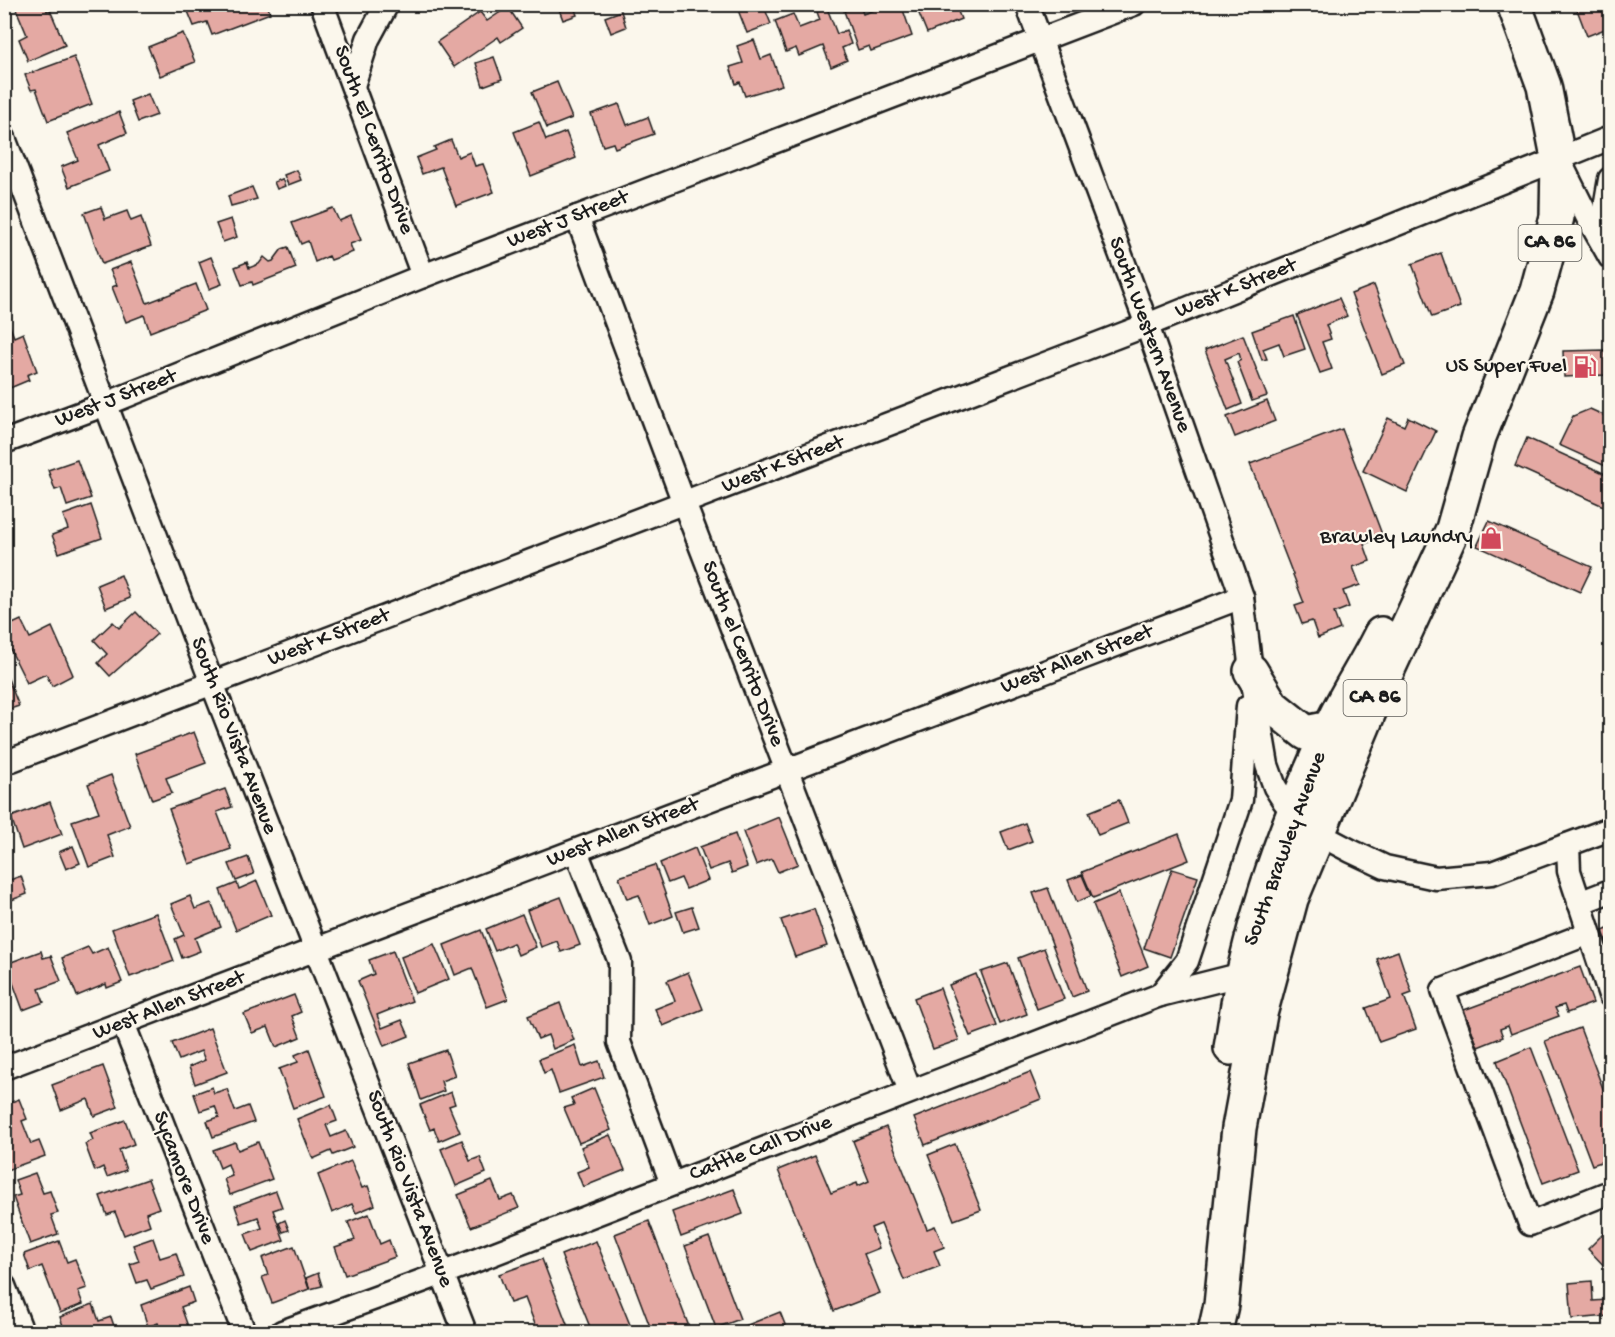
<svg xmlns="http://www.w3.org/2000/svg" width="1615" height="1337" viewBox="0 0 1615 1337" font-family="'Gochi Hand',sans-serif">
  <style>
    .building { fill: #e4a9a3; stroke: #1c1c1c; stroke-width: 1.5 }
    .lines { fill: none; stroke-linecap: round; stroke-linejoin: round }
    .minor-casing { stroke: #1c1c1c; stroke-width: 27 }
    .highway-casing { stroke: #1c1c1c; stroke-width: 38 }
    .minor { stroke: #fbf7ec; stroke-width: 22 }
    .highway { stroke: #fbf7ec; stroke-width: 33 }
    .labels { text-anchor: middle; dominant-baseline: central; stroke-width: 4.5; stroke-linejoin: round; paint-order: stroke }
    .shield { fill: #fbf7ec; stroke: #5f5e5a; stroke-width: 1.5 }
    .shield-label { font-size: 21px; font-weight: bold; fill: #1c1c1c }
    .street-label { font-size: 22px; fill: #1c1c1c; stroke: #fbf7ec }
    .poi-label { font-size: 22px; fill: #1c1c1c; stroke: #fbf7ec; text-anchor: end }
  </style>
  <rect width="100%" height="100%" fill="#fbf7ec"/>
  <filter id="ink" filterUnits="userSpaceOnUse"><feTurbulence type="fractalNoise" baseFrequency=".0167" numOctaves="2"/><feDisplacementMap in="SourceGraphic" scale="12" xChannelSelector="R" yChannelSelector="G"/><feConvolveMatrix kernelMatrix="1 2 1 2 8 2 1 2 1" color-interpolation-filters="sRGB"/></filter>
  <g filter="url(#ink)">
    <g class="building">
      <path d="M14,4H45L47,11L50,10L65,45L28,61L19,39L27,35Z"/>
      <path d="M185,4H260L261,6L267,4L270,13L212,35L207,22L194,26Z"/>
      <path d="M557,4H573L577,15L563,20Z"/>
      <path d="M752,4H763L771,24L747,33L738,10Z"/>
      <path d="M889,4H901L912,36L871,51L869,46L858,50L844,11L860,5L863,14Z"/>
      <path d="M915,4H955L961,19L927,33Z"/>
      <path d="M1583,4H1610V27L1587,36L1576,7Z"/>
      <path d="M508,7L522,28L501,42L498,37L454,67L437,42L480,12L487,21Z"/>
      <path d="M827,8L837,34L846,30L851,44L842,48L847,60L831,67L823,46L799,56L796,48L786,52L775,21L793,14L799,28L820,20L817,12Z"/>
      <path d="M621,11L626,27L611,33L605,17Z"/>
      <path d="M183,33L195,62L160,76L148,47Z"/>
      <path d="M754,40L761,59L771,55L782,85L745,96L740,82L736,84L730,67L743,63L737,46Z"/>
      <path d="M74,57L92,104L48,121L36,89L31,90L25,75Z"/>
      <path d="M494,57L502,79L483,86L476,63Z"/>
      <path d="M557,82L572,118L547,128L532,92Z"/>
      <path d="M148,94L157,115L138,122L130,101Z"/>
      <path d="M619,104L627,125L648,117L654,134L615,148L613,143L603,146L591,114Z"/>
      <path d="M119,112L127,133L99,145L109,171L69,187L61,167L78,160L67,133Z"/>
      <path d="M539,122L546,140L566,132L576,158L531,176L514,132Z"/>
      <path d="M451,140L458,157L470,152L475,166L483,164L494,192L456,206L441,167L422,174L416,158L436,150L434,147Z"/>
      <path d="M297,170L301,180L288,185L284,175Z"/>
      <path d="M282,179L285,186L277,189L274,182Z"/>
      <path d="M252,187L257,199L231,206L228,196Z"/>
      <path d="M101,207L105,219L127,211L131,221L141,217L151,246L102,264L84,213Z"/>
      <path d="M333,208L339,221L351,216L361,240L350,244L353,252L331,260L329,256L315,262L308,241L301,244L292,223Z"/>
      <path d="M231,219L237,237L223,242L216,224Z"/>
      <path d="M288,247L296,268L253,285L252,282L242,285L235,267L247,262L249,268L259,264L264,257L270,262L273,261L282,249Z"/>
      <path d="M1441,253L1460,307L1432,317L1412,264Z"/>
      <path d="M211,257L222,284L209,289L199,262Z"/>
      <path d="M131,262L147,303L196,284L206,310L150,332L144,315L126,322L112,287L117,285L110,270Z"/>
      <path d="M1374,285L1405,365L1382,374L1351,294Z"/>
      <path d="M1339,298L1347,316L1326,325L1331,339L1322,342L1332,369L1320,373L1297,315Z"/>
      <path d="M4,311L14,337L23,333L37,371L27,375L29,380L10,388L7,379L4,380Z"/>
      <path d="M1294,316L1305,349L1284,356L1279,343L1263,349L1267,359L1262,360L1252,331Z"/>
      <path d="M1243,335L1267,396L1252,401L1237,362L1241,360L1239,353L1225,359L1242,404L1228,410L1205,350Z"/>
      <path d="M1605,350L1606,375L1564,377L1563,351Z"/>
      <path d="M1267,401L1275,421L1235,437L1227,417Z"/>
      <path d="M1590,409L1610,418V468L1559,445L1573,416Z"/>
      <path d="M1408,417L1436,431L1407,492L1363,471L1388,418L1404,426Z"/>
      <path d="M1342,429L1383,537L1364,544L1370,561L1353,567L1360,585L1343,591L1349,607L1334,613L1340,629L1318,638L1312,621L1302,624L1295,606L1304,603L1250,464Z"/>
      <path d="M1527,438L1610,476V509L1515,466Z"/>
      <path d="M77,460L91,498L67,506L61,488L55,490L48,470Z"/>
      <path d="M91,505L102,538L59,553L52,535L68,529L63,515Z"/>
      <path d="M1489,521L1592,567L1580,592L1477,546Z"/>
      <path d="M121,575L130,598L106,608L97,585Z"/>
      <path d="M136,612L157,634L110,676L98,663L107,654L94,640L113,622L119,628Z"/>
      <path d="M21,620L30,638L52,627L73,675L52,686L46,674L27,683L4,637V628Z"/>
      <path d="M4,669L19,706L4,711Z"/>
      <path d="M194,732L206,763L166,778L172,793L152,800L135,754Z"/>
      <path d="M111,775L130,826L107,835L115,857L89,867L72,821L99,812L88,784Z"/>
      <path d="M225,789L232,807L217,812L231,849L189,864L169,809Z"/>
      <path d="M1119,800L1128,823L1098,835L1089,812Z"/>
      <path d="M50,802L62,834L22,849L11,817Z"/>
      <path d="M779,817L798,864L778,872L772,859L756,865L743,832Z"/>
      <path d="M1025,823L1032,841L1008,850L1001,832Z"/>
      <path d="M735,834L747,867L732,873L728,863L709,870L700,847Z"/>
      <path d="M1179,834L1189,860L1093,898L1082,872Z"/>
      <path d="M73,846L80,863L66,869L59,852Z"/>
      <path d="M695,848L708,880L686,889L681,878L668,883L660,863Z"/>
      <path d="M248,857L254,874L236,881L229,864Z"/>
      <path d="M655,865L673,916L650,925L639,895L627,899L619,877Z"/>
      <path d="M1172,869L1198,877L1170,957L1144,948Z"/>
      <path d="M1082,875L1091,896L1077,902L1068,880Z"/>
      <path d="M21,876L27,894L9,901L4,882Z"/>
      <path d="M257,881L271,915L236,930L220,890L237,883L239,889Z"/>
      <path d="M1048,888L1087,991L1072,997L1033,893Z"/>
      <path d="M1119,893L1148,966L1122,977L1093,904Z"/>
      <path d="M190,896L195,909L211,903L221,927L195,938L200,951L182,958L175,939L184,935L171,904Z"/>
      <path d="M561,897L580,945L561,952L557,941L541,947L527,910Z"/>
      <path d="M692,907L699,927L683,932L676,912Z"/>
      <path d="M814,909L827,946L795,957L781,920Z"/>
      <path d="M156,913L174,961L130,977L112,929Z"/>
      <path d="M522,914L536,947L518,955L513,943L495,951L486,929Z"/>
      <path d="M1610,928V949L1603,931Z"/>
      <path d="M481,930L508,999L487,1007L472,968L455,975L444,945Z"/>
      <path d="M434,944L449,979L415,993L401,957Z"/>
      <path d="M88,947L92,954L108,947L122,982L107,988L106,984L77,996L62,958Z"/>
      <path d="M1044,948L1064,999L1037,1009L1018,958Z"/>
      <path d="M41,951L43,958L51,956L61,981L39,989L44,1002L23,1010L6,964Z"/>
      <path d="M393,951L412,1001L377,1015L382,1028L402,1020L409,1036L384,1046L358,981L374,974L369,960Z"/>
      <path d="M1398,951L1412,993L1404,996L1416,1029L1379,1042L1366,1008L1391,999L1377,959Z"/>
      <path d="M1008,963L1027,1014L1000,1024L981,972Z"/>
      <path d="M1580,967L1593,1003L1567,1013L1564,1005L1555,1008L1559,1016L1511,1034L1508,1026L1500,1029L1503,1037L1478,1047L1464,1010Z"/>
      <path d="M688,972L703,1009L663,1026L655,1009L675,1001L667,981Z"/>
      <path d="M976,974L997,1026L970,1036L949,985Z"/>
      <path d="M940,988L959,1040L933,1049L914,998Z"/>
      <path d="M294,995L301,1012L292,1016L300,1037L276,1047L268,1027L252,1033L244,1014Z"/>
      <path d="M560,1003L574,1040L553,1049L548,1035L538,1039L528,1016Z"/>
      <path d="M210,1028L227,1072L195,1084L189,1067L205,1060L201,1051L179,1060L172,1043Z"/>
      <path d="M1580,1028L1610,1107V1159L1592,1165L1545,1041Z"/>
      <path d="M575,1045L582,1067L599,1061L604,1077L559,1093L551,1070L544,1073L539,1059Z"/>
      <path d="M1531,1047L1578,1170L1543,1183L1497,1061Z"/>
      <path d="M309,1049L326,1096L293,1108L279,1069L298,1062L295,1055Z"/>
      <path d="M446,1050L455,1076L441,1081L444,1091L421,1100L409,1063Z"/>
      <path d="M103,1066L118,1107L94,1116L88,1099L61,1110L52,1085Z"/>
      <path d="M1030,1072L1041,1099L925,1145L914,1118Z"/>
      <path d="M212,1087L214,1093L227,1089L235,1111L248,1106L254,1122L213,1137L207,1121L219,1117L215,1106L200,1111L194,1094Z"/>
      <path d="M594,1088L611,1130L579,1143L564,1108L574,1105L571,1098Z"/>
      <path d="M451,1092L455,1104L449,1106L460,1132L439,1141L434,1128L430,1130L420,1105Z"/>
      <path d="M19,1099L27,1119L22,1121L31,1144L39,1141L45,1156L4,1171V1105Z"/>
      <path d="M331,1105L337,1121L326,1125L331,1137L346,1131L353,1147L333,1155L331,1151L313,1159L297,1119Z"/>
      <path d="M125,1120L134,1144L119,1150L126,1170L107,1177L103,1167L95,1171L85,1144L93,1140L90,1133Z"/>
      <path d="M886,1127L927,1229L935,1226L944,1247L934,1251L940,1266L904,1280L881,1224L871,1228L879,1248L864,1254L880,1293L834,1311L778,1170L815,1155L831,1193L857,1183L858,1186L869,1181L853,1141Z"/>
      <path d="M610,1135L625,1170L583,1187L577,1172L589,1167L581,1147Z"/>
      <path d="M462,1140L470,1161L480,1157L486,1173L456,1186L441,1149Z"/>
      <path d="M235,1142L238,1150L258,1142L272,1179L230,1195L224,1179L232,1176L228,1164L220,1168L213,1150Z"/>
      <path d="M955,1144L981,1210L954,1220L928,1155Z"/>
      <path d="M351,1161L362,1188L368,1186L375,1205L356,1213L352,1204L332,1213L318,1175Z"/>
      <path d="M35,1173L43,1193L50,1191L58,1213L51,1215L58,1234L30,1244L13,1197L20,1195L15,1180Z"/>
      <path d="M148,1179L159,1208L146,1213L150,1225L124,1235L115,1212L107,1215L100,1196Z"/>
      <path d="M492,1181L500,1200L513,1195L519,1208L471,1227L458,1195Z"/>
      <path d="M734,1189L743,1214L681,1237L672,1212Z"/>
      <path d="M276,1191L282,1207L273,1210L284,1240L252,1252L245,1234L262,1228L258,1217L241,1223L235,1206Z"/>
      <path d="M369,1214L380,1244L389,1240L395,1257L345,1275L335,1247L355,1240L348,1222Z"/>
      <path d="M285,1220L289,1230L283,1232L279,1223Z"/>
      <path d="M649,1221L691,1332H652L615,1234Z"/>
      <path d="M1610,1227V1272L1588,1249Z"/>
      <path d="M709,1237L740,1319L716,1328L685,1246Z"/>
      <path d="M153,1238L160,1258L176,1253L184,1277L151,1289L147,1280L137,1283L130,1264L139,1261L133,1245Z"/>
      <path d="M59,1241L67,1262L75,1259L87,1288L78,1291L83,1304L60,1313L42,1266L30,1271L24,1254Z"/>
      <path d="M596,1241L633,1332H592L561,1255Z"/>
      <path d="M294,1246L309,1289L272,1303L262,1277L268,1275L262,1258Z"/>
      <path d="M542,1259L570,1332H538L525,1298L510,1303L499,1274Z"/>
      <path d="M318,1273L322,1286L310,1289L306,1278Z"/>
      <path d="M1592,1281L1593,1301L1607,1300L1609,1316L1572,1319L1569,1283Z"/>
      <path d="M189,1287L194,1302L181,1307L190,1332H161L158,1323L148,1327L141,1305Z"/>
      <path d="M93,1304L99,1321L111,1317L116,1332H65L60,1317Z"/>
      <path d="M780,1312L788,1332H730Z"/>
    </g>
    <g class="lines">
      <g class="minor-casing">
        <g id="minor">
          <path d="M322,4L423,276"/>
          <path d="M1027,4L1147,325L1242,597L1251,671L1267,765L1275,787L1284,801L1295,815L1317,833L1351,851L1385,867L1436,878L1492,873L1610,829"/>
          <path d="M353,86L368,39L387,4"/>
          <path d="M4,138L212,683L465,1332"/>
          <path d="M1561,164L1588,218L1610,257"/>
          <path d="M577,217L684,503L910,1091"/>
          <path d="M1608,245L1604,214L1610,179"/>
          <path d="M4,442L106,404L423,276L1134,4"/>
          <path d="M4,763L1147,325L1610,138"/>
          <path d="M1568,845L1569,871L1610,995"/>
          <path d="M576,851L620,962L619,1042L672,1184"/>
          <path d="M1579,903L1610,891"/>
          <path d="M1589,933L1443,990L1530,1224L1610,1192"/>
          <path d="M1160,995L1187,961L1241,800L1248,706"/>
          <path d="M123,1023L244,1332"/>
          <path d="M4,1068L1242,597"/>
          <path d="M4,1286L22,1332"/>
          <path d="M282,1332L441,1274L1160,995L1243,974"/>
        </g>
      </g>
      <g class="highway-casing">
        <g id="highway">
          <path d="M1251,671L1272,706L1306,733L1331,728"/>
          <path d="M1231,1048C1236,1020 1239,991 1246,963C1265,882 1299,794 1335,718C1349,689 1367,663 1381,634"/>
          <path d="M1215,1332L1221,1305L1239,1128L1260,1014L1291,899L1376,695L1453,529L1479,437L1537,291L1557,217L1558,157L1544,86L1514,4"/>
        </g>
      </g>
      <use href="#minor" class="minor"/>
      <use href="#highway" class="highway"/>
    </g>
  </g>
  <defs>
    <g id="fuel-bare" transform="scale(1.8)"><path d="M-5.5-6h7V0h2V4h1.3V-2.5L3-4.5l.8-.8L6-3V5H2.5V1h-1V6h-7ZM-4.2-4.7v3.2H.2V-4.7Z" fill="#d1495b" stroke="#fbf7ec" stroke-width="2.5" paint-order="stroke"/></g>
    <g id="shop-bare" transform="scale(1.8)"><path d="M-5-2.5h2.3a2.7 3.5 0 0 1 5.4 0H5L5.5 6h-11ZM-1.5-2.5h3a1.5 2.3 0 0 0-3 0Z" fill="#d1495b" stroke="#fbf7ec" stroke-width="2.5" paint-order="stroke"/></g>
  </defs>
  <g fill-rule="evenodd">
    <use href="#fuel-bare" x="1585" y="367"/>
    <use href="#shop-bare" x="1491" y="538"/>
  </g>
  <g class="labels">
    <g class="shield">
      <rect x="1518.5" y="225" width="63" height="36" rx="4.5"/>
      <rect x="1343.5" y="680" width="63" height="36" rx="4.5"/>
    </g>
    <g class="shield-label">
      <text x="1550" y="243">CA 86</text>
      <text x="1375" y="698">CA 86</text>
    </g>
    <g class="street-label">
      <text transform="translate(373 140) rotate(70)">South El Cerrito Drive</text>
      <text transform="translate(568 220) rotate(-21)">West J Street</text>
      <text transform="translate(1236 289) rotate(-22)">West K Street</text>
      <text transform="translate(1149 335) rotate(70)">South Western Avenue</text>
      <text transform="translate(116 399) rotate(-21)">West J Street</text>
      <text transform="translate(783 465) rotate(-21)">West K Street</text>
      <text transform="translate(329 638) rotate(-21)">West K Street</text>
      <text transform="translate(742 654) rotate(69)">South el Cerrito Drive</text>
      <text transform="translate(1077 660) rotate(-21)">West Allen Street</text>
      <text transform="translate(233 736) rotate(69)">South Rio Vista Avenue</text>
      <text transform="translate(623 833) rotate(-21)">West Allen Street</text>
      <text transform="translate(1286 849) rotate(-70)">South Brawley Avenue</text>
      <text transform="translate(169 1006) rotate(-21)">West Allen Street</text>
      <text transform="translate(761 1149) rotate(-21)">Cattle Call Drive</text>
      <text transform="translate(183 1178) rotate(69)">Sycamore Drive</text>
      <text transform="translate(409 1189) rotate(69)">South Rio Vista Avenue</text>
    </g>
    <g class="poi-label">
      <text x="1567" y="367">US Super Fuel</text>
      <text x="1473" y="538">Brawley Laundry</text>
    </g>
  </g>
  <rect width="1615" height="1337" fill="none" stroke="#fbf7ec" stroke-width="24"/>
  <rect x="12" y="12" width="1591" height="1313" fill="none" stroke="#1c1c1c" stroke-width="2" filter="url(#ink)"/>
</svg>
